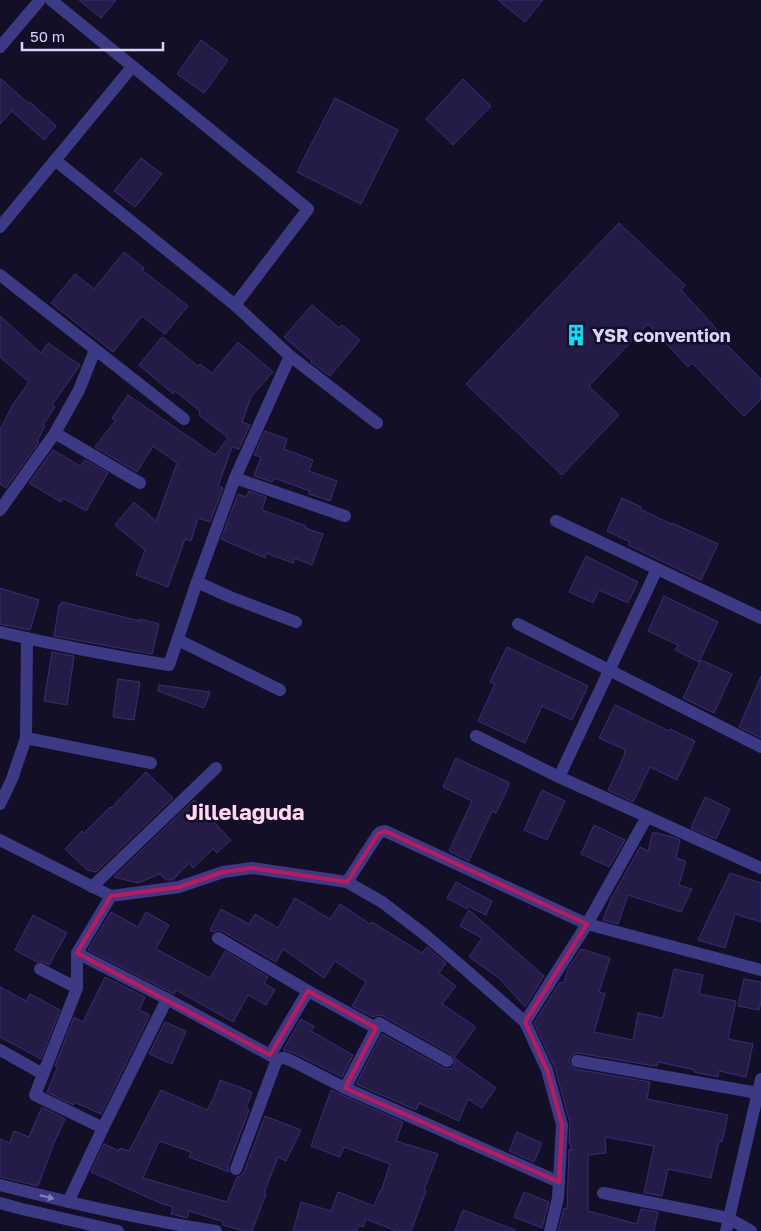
<svg xmlns="http://www.w3.org/2000/svg" width="761" height="1231" viewBox="0 0 761 1231" font-family="'Golos Text',sans-serif">
  <style>
    .building { fill: #241b47; stroke: #3b2d73 }
    .lines { fill: none; stroke-linecap: round; stroke-linejoin: round }
    .minor { stroke: #3d3a85; stroke-width: 12 }
    .tertiary { stroke: #3d3a85; stroke-width: 12 }
    .oneway { fill: #837fbc }
    .marked { fill: none; stroke: #c2185b; stroke-width: 4; stroke-linejoin: round }
    .labels { text-anchor: middle; dominant-baseline: central; stroke-width: 5; stroke-linejoin: round; paint-order: stroke }
    .poi-label { font-size: 18px; font-weight: bold; fill: #d9d4ff; stroke: #130f26; text-anchor: start }
    .district-label { font-size: 22px; font-weight: bold; fill: #ffd6f0; stroke: #130f26 }
  </style>
  <rect width="100%" height="100%" fill="#130f26"/>
  <g class="building">
    <path d="M79,0H116L101,18Z"/>
    <path d="M498,0H543L525,22Z"/>
    <path d="M201,40L228,60L204,93L177,74Z"/>
    <path d="M0,78L28,103L30,102L56,126L44,140L12,111L0,124Z"/>
    <path d="M463,79L491,106L453,145L426,119Z"/>
    <path d="M335,98L398,130L361,204L297,172Z"/>
    <path d="M141,158L162,174L135,207L114,191Z"/>
    <path d="M619,223L685,285L681,290L712,324L722,336L720,338L761,379V399L744,416L692,363L688,367L648,324L589,386L619,415L562,475L466,384Z"/>
    <path d="M124,252L144,268L142,270L188,306L165,334L142,316L113,352L51,303L75,274L94,289Z"/>
    <path d="M312,305L339,328L342,325L360,340L330,376L311,362L312,361L284,337Z"/>
    <path d="M0,316L41,353L48,343L80,365L52,405L55,407L43,425L45,426L37,441L39,442L6,488L0,484V430L12,406L29,382L0,357Z"/>
    <path d="M162,337L198,366L200,364L212,373L238,342L273,372L251,397L242,422L250,425L239,449L232,447L218,486L223,488L210,522L198,518L191,541L185,539L168,587L136,575L145,550L115,525L134,502L156,521L177,463L153,446L137,472L95,447L115,421L112,418L128,395L215,455L228,438L199,415L200,411L175,391L173,394L139,365Z"/>
    <path d="M265,431L287,439L284,449L313,460L309,471L337,481L330,501L309,494L310,491L274,478L272,482L254,476L261,457L254,455Z"/>
    <path d="M53,450L80,466L85,460L108,473L86,511L63,498L61,502L29,483Z"/>
    <path d="M249,491L266,497L262,510L306,526L305,528L323,534L312,565L294,558L293,563L266,553L265,558L221,539L238,494L246,497Z"/>
    <path d="M622,498L641,507L640,509L671,524L672,523L718,544L701,580L628,545L630,542L607,531Z"/>
    <path d="M586,556L638,582L628,603L599,590L593,603L569,592Z"/>
    <path d="M0,588L39,600L30,630L0,624Z"/>
    <path d="M664,596L718,622L699,662L675,650L678,645L648,631Z"/>
    <path d="M62,602L140,621V619L159,624L152,654L54,636L59,605H61Z"/>
    <path d="M507,647L588,686L572,720L542,706L525,743L478,721L495,684L490,682Z"/>
    <path d="M52,652L74,656L67,705L44,701Z"/>
    <path d="M701,660L732,674L714,713L683,698Z"/>
    <path d="M761,676V738L739,727Z"/>
    <path d="M118,679L140,682L134,720L113,717Z"/>
    <path d="M159,685L210,692L204,708L158,691Z"/>
    <path d="M615,705L669,731L670,729L695,741L677,780L650,767L633,802L608,790L625,754L624,753L625,750L599,738Z"/>
    <path d="M456,758L510,783L496,813L492,811L469,861L449,851L472,801L443,787Z"/>
    <path d="M146,772L173,798L96,872L87,870L65,849L82,831L84,833L110,807L111,808Z"/>
    <path d="M542,790L565,801L547,840L524,830Z"/>
    <path d="M705,797L730,809L716,839L691,828Z"/>
    <path d="M194,800L211,817L210,818L231,840L217,853L213,849L193,868L189,863L173,880H166L160,874L138,883L114,877Z"/>
    <path d="M594,825L625,840L609,867L581,854Z"/>
    <path d="M653,832L673,837L680,840L676,858L686,861L679,885L692,889L681,912L628,895L618,924L603,920L611,899L640,847L648,851Z"/>
    <path d="M730,873L761,883V922L735,914L725,948L698,940Z"/>
    <path d="M456,882L492,901L486,915L468,906L467,909L447,898Z"/>
    <path d="M295,898L330,919L340,904L370,924L372,922L422,953L427,947L446,963L439,973L456,986L442,1004L476,1027L454,1058L451,1054L383,1016L378,1015L373,1017L352,1006L366,982L335,961L324,978L283,949L276,962L222,931L218,930L213,932L210,930L221,909L249,924L255,914L278,928Z"/>
    <path d="M469,910L544,976L525,1007L499,978L469,957L482,938L460,926Z"/>
    <path d="M111,912L138,927L146,912L169,925L156,949L210,978L225,951L268,977L264,983L275,990L266,1005L248,995L233,1022L176,990L174,994L88,950Z"/>
    <path d="M33,915L67,933L49,965L43,962H37L15,950Z"/>
    <path d="M581,949L610,958L599,992L605,994L594,1032L633,1040L638,1013L663,1018L674,969L703,975L699,994L736,1001L728,1039L753,1044L746,1077L719,1071L718,1077L694,1072L695,1070L658,1062L657,1066L654,1065V1066L578,1053L574,1054L571,1056L569,1060L570,1064L575,1069L650,1082L647,1099L728,1115L722,1142L719,1141L711,1178L668,1169L662,1196L644,1193L654,1146L605,1137L606,1153L588,1155V1211L637,1224L641,1209L658,1212L654,1231H558L564,1208L567,1209L569,1149L572,1151L569,1141L570,1123L555,1068L534,1023L560,982L564,983L568,969Z"/>
    <path d="M105,977L145,997L139,1010L150,1015L101,1114L74,1102L73,1105L47,1092L57,1068L55,1066L74,1017L83,1022Z"/>
    <path d="M744,979L761,982V1002L759,1010L738,1006Z"/>
    <path d="M0,987L26,1001L30,994L60,1010L41,1059L0,1037Z"/>
    <path d="M301,1019L314,1026L311,1031L353,1055L342,1077L294,1053L283,1050Z"/>
    <path d="M165,1022L186,1031L172,1064L149,1054Z"/>
    <path d="M382,1034L443,1068L448,1069L452,1068L454,1065V1058L496,1088L482,1108L468,1099L459,1121L419,1103L416,1110L356,1084Z"/>
    <path d="M220,1080L252,1092L246,1108L249,1110L228,1166L229,1172L189,1157L191,1152L159,1141L143,1178L227,1202L237,1177L241,1176L244,1172L265,1116L301,1130L286,1161L278,1157L264,1193L266,1194L252,1231H244L222,1225L224,1222L189,1211L187,1218L171,1214L173,1207L160,1203L91,1172L104,1144L119,1151L120,1148L129,1151L161,1090L207,1110L214,1097Z"/>
    <path d="M331,1090L403,1122L396,1141L438,1154L424,1190L426,1191L411,1231H396L366,1219L363,1227L359,1225L357,1231H293L301,1202L331,1211L338,1192L374,1206L380,1191H381L390,1164L344,1147L340,1157L311,1146Z"/>
    <path d="M42,1107L65,1119L54,1143L38,1186L0,1177V1139L10,1143L14,1131L29,1137Z"/>
    <path d="M517,1132L542,1143L534,1162L509,1151Z"/>
    <path d="M524,1192L549,1202L542,1228L514,1217Z"/>
    <path d="M463,1210L515,1230V1231H455Z"/>
  </g>
  <g class="lines">
    <g class="minor">
      <path d="M51,0L308,209L235,305"/>
      <path d="M0,47L40,0"/>
      <path d="M55,160L235,305L290,356L377,423"/>
      <path d="M0,227L132,67"/>
      <path d="M0,275L184,419"/>
      <path d="M290,356L235,478L197,582L230,597L296,622"/>
      <path d="M55,433L140,483"/>
      <path d="M235,478L345,516"/>
      <path d="M0,510L55,433L79,390L95,350"/>
      <path d="M556,521L761,618"/>
      <path d="M657,569L559,777L761,868"/>
      <path d="M518,624L761,747"/>
      <path d="M0,632C56,645 113,656 169,665L197,582"/>
      <path d="M178,640L280,690"/>
      <path d="M476,736L559,777"/>
      <path d="M26,738L151,763"/>
      <path d="M0,804L12,779L26,738L27,638"/>
      <path d="M0,840L111,896L179,887L223,872L252,868L347,882L382,902L424,934L466,970L525,1022L547,1070L562,1125L558,1198L550,1231"/>
      <path d="M347,882L378,834L381,832L385,831L587,924L761,970"/>
      <path d="M92,887L216,768"/>
      <path d="M111,896L77,953L167,999L277,1059L284,1058L290,1060L345,1088L559,1182"/>
      <path d="M218,938L308,991L270,1055"/>
      <path d="M40,969L77,988"/>
      <path d="M308,991L376,1028"/>
      <path d="M525,1022L587,924L647,817"/>
      <path d="M0,1050L43,1074"/>
      <path d="M577,1061L758,1093L761,1095"/>
      <path d="M345,1088L379,1023L447,1061"/>
      <path d="M103,1128L167,999"/>
      <path d="M236,1169L277,1059"/>
      <path d="M603,1193L728,1218L751,1231"/>
      <path d="M68,1202L103,1128L35,1095L77,988V953"/>
      <path d="M726,1231L761,1079"/>
    </g>
    <g class="tertiary">
      <path d="M0,1185C72,1203 143,1220 216,1231"/>
      <path d="M0,1203L22,1209L118,1231"/>
    </g>
  </g>
  <defs><path id="oneway-solid" d="M-6-.8H1V-3.2L6.5 0L1 3.2V.8H-6Z" transform="scale(1.25)"/></defs>
  <use class="oneway" href="#oneway-solid" transform="translate(47 1197) rotate(14)"/>
  <path class="marked" d="M385,831L587,924L525,1022L547,1070L562,1125L559,1182L345,1088L376,1028L308,991L270,1055L77,953L111,896L179,887L223,872L252,868L347,882L378,834Z"/>
  <defs>
    <g id="building-bare" transform="scale(1.725)"><path d="M-4-6H4V6H1V3H-1V6H-4ZM-2.5-4.3h1.7v1.8h-1.7ZM.8-4.3h1.7v1.8H.8ZM-2.5-1h1.7V.8h-1.7ZM.8-1h1.7V.8H.8Z" fill="#00e5ff" stroke="#130f26" stroke-width="2.5" paint-order="stroke"/></g>
  </defs>
  <g fill-rule="evenodd">
    <use href="#building-bare" x="576" y="335"/>
  </g>
  <g class="labels">
    <g class="poi-label">
      <text x="592" y="335">YSR convention</text>
    </g>
    <g class="district-label">
      <text x="245" y="811">Jillelaguda</text>
    </g>
  </g>
  <path d="M22 42v8h141v-8" fill="none" stroke="#d9d4ff" stroke-width="2.5"/>
  <text x="30" y="42" font-size="15" fill="#d9d4ff" stroke="#130f26" stroke-width="4" paint-order="stroke">50 m</text>
</svg>
